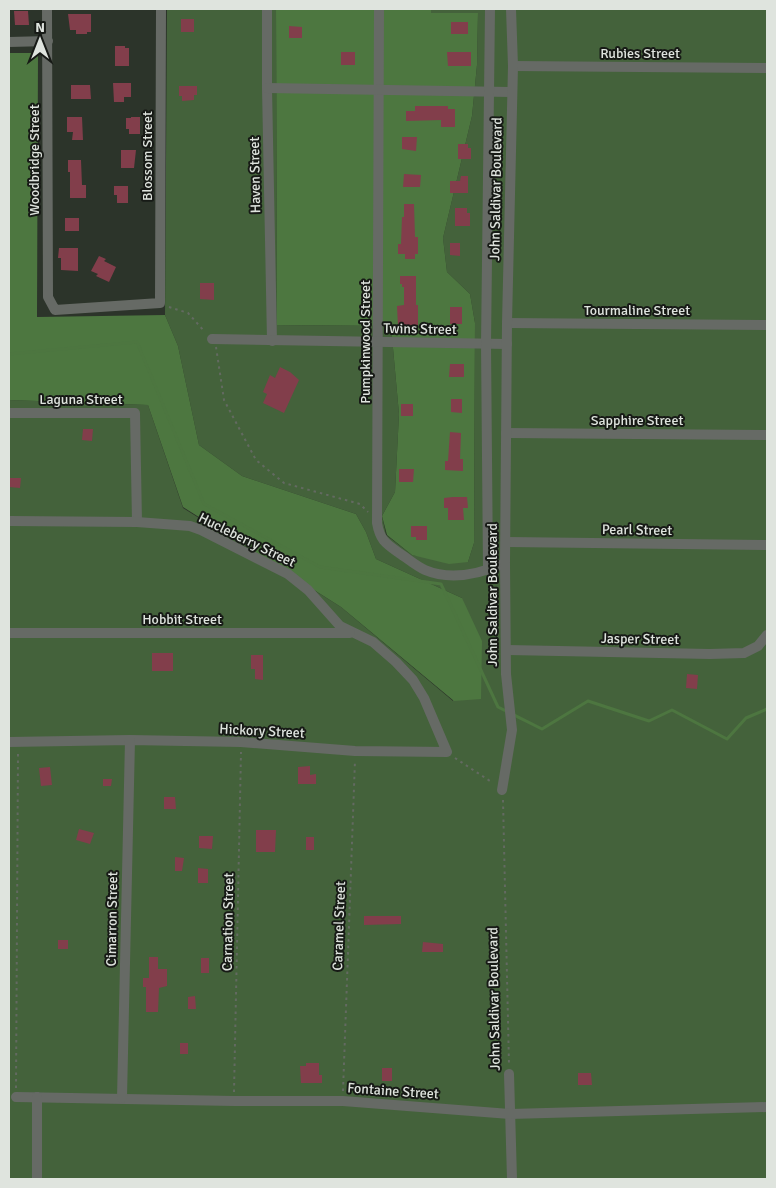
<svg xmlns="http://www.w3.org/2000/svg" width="776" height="1188" viewBox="0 0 776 1188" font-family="Signika,sans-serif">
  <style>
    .green { fill: #44623b }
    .forest { fill: #4d7740 }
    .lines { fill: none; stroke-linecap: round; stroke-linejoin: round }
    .stream { stroke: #4d7640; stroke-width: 3 }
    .building { fill: #823e4b }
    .path { stroke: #636a61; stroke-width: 2; stroke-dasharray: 2.5 4; stroke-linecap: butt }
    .minor { stroke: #666a65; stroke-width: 10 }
    .labels { text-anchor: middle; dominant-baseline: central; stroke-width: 4; stroke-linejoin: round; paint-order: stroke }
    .street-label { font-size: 14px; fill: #dfe4de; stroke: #171a16 }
  </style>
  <rect width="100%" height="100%" fill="#2c342a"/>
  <path class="green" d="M167,9H276L277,325L391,326L399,414L395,492L382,516L386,535L412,555L468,562L474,543L475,323L470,294L447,272L443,238L472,116L477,65L478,13H430L431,9H767V1179H9V400L148,405L183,508L341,607L453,701L462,598L376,559L366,532L356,514L242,476L199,445L178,346L165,315Z"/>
  <g class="forest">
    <path d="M276,9H431V13H478L477,65L472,116L443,238L447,272L470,294L475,323L474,543L468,562L449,564L412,555L387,535L382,516L395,492L399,414L391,326L277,325Z"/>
    <path d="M9,53H38L37,317L165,315L178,346L199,445L242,476L356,514L366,532L376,559L462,598L482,641L481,699L454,701L341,607L183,507L148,405L9,400Z"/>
  </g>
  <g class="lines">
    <path class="stream" d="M9,354L137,342L204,504L320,567L441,584L498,707L542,729L588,701L649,721L672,710L727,739L746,718L767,709"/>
  </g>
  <g class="building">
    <path d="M14,11H28L29,25H15Z"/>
    <path d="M68,14H91V32H87V34H76V30H70Z"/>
    <rect x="181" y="19" width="13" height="13"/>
    <rect x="451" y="22" width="17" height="12"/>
    <path d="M289,26L302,27V38H289Z"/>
    <path d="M115,46H125V48H129V66H115Z"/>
    <rect x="341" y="52" width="14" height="13"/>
    <path d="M447,52H471V66H448Z"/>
    <path d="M113,83H131V97H124V102H114Z"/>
    <path d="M71,85H90L91,99H71Z"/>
    <path d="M179,86H197V95H194V100L182,101V96H179Z"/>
    <path d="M415,106H448V109H455V127H441V120L406,121V111H415Z"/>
    <path d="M67,117H82L83,140H72L73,132H67Z"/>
    <path d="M131,117H140V134H129V129H126V118H131Z"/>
    <path d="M402,137H417L416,151L402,149Z"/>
    <path d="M458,144H468V148H471V159H458Z"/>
    <path d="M121,150H136L134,168H121Z"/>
    <path d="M68,160H81L82,185H86V198H70V172H68Z"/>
    <path d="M404,174L421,175L420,187H403Z"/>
    <path d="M461,176H468V193H450V181H460Z"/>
    <path d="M114,186H128V203H117V195H114Z"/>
    <path d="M404,204H414L415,237H418V254H415V259H405V254H398V244H401L402,217H404Z"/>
    <path d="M455,208H467V213H470V226H455Z"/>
    <rect x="65" y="218" width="14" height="13"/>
    <path d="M450,243H460V256L450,255Z"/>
    <path d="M59,248H78V271L61,270V258H58Z"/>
    <path d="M99,256L106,259L104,261L116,267L109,282L96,276L98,274L91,271Z"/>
    <path d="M400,276H416V305H418V325L398,326L397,306L404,305V287H402V284H400Z"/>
    <path d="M200,283H214V300L200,299Z"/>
    <rect x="450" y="307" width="12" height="17"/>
    <path d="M450,364H464V377H449Z"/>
    <path d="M280,367L290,372L299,380L284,413L263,403L267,394L263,392L270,375L275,378Z"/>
    <path d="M451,399H462V413L451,412Z"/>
    <rect x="401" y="404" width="12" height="12"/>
    <path d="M83,429H93L92,441L82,440Z"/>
    <path d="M450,432L461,433L460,459H463V471L445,470V461H448Z"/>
    <path d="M399,469H414L413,482H399Z"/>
    <path d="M9,478H21L20,488L9,487Z"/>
    <path d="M453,497H467L468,508H463L464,520H448V508H444V498Z"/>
    <path d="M411,526H427V540H416V537H411Z"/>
    <rect x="152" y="653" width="21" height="18"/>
    <path d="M251,655H263V680L255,679V669H251Z"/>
    <path d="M687,674L698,675L697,689L686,688Z"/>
    <path d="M310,766V775L316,774V784H298V767Z"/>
    <path d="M50,767L52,785L41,786L39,768Z"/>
    <path d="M103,779H112L111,786H103Z"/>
    <path d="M164,797H175L176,809H164Z"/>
    <path d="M79,829L94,833L90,844L76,840Z"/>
    <path d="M256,830H276L275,852H256Z"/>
    <path d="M199,836H213L212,849L199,848Z"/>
    <rect x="306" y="837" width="8" height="13"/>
    <path d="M175,857L184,858L182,871H175Z"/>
    <path d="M198,868L208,869V883H198Z"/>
    <path d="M364,916H401V924L364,925Z"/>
    <rect x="58" y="940" width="10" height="9"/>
    <path d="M423,942L443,944V952H422Z"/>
    <path d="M149,957H158V969H167V986L159,988L158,1012H146V987H143V978H149Z"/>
    <rect x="201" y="958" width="8" height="15"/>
    <path d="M195,996L196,1009H188V997Z"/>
    <rect x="180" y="1043" width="8" height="11"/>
    <path d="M306,1063H319V1075H322V1083H301L300,1066H306Z"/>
    <rect x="382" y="1068" width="10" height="13"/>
    <path d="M578,1073H591L592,1085H578Z"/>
  </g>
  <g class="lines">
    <g class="path">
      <path d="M169,307L188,313L205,332"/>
      <path d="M216,347L224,400L256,460L284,483L360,504L368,512"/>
      <path d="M455,758L493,783"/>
      <path d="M503,800L509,1065"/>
      <path d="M16,1088L18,752"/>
      <path d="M343,1091L355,760"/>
      <path d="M234,1092L241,752"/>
    </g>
    <g class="minor">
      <path d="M47,9L48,297L55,310L160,303L161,9"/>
      <path d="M267,9V88L272,341"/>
      <path d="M379,9L377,523C380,540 385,543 399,553C407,558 416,566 425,570C451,581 480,574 505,563"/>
      <path d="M9,42L48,41"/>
      <path d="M513,66L767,68"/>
      <path d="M267,88L512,92"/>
      <path d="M507,323L767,325"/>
      <path d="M212,339L507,344"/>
      <path d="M9,413H135L137,522"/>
      <path d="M506,433L767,435"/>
      <path d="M9,521L137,522L190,526L201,530L288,574L308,590L340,626L373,642L396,662L413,680L424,698L447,752L355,751L241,742L130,740L9,742"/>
      <path d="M506,542L767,545"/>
      <path d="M488,570L486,344L490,9"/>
      <path d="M9,633H350"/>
      <path d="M506,650L710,654L744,653L758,646L767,635"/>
      <path d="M502,790L512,730L506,674L505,563L507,323L513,66L511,9"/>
      <path d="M509,1074L512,1179"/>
      <path d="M16,1097L234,1101H343L510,1114L767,1107"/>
      <path d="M37,1097V1179"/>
      <path d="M122,1098L130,740"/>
    </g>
  </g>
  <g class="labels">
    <g class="street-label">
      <text x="640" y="53">Rubies Street</text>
      <text transform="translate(147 156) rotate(-90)">Blossom Street</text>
      <text transform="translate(34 160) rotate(-90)">Woodbridge Street</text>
      <text transform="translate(255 175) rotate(-91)">Haven Street</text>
      <text transform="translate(496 189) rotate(-89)">John Saldivar Boulevard</text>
      <text x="637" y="310">Tourmaline Street</text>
      <text transform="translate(420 329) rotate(1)">Twins Street</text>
      <text transform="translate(365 342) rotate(-90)">Pumpkinwood Street</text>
      <text x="81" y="399">Laguna Street</text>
      <text x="637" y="420">Sapphire Street</text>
      <text transform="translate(637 530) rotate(1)">Pearl Street</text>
      <text transform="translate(247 540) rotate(26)">Hucleberry Street</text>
      <text transform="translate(492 595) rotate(-90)">John Saldivar Boulevard</text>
      <text x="182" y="619">Hobbit Street</text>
      <text transform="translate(640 639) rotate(1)">Jasper Street</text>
      <text transform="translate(262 731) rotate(3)">Hickory Street</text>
      <text transform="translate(112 919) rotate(-89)">Cimarron Street</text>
      <text transform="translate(228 922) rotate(-89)">Carnation Street</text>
      <text transform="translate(339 926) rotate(-88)">Caramel Street</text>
      <text transform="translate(494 999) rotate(-91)">John Saldivar Boulevard</text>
      <text transform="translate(393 1091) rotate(4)">Fontaine Street</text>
    </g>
  </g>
  <rect width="776" height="1188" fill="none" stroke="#dfe4de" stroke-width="20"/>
  <g transform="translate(40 40)" stroke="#171a16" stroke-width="4" paint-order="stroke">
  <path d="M0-4L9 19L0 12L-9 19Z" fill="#dfe4de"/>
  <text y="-8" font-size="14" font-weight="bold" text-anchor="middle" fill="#dfe4de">N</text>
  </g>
</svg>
